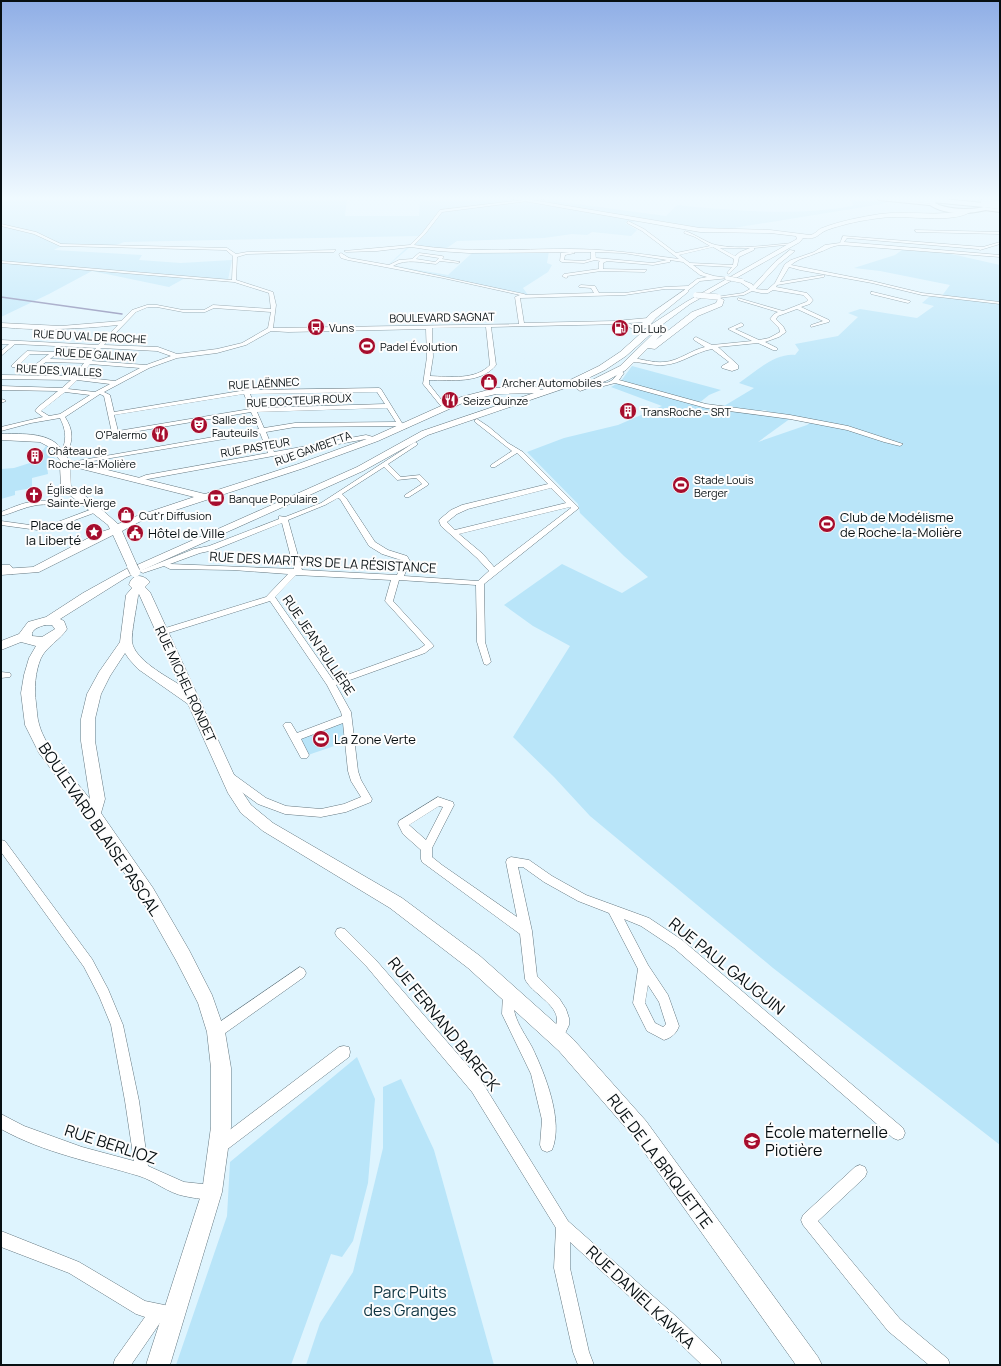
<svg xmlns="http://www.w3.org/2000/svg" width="1001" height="1366" viewBox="0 0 1001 1366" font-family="Manrope,sans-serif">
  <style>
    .green { fill: #b9e5f9 }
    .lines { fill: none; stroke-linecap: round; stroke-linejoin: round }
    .stream { stroke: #7877a5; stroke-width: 1.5 }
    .street-casing { stroke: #657881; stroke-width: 1 }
    .secondary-casing { stroke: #657881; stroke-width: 1 }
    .primary-casing { stroke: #657881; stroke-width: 2 }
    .highway-casing { stroke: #657881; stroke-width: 2 }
    .street { fill: #fff; fill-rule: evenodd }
    .secondary { fill: #fff; fill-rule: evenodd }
    .primary { fill: #fff; fill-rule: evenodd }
    .highway { fill: #fff; fill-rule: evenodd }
    .street-bridge-far1-casing { stroke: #657881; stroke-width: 4.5; stroke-linecap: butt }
    .street-bridge-casing { stroke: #657881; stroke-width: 6; stroke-linecap: butt }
    .secondary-bridge-casing { stroke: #657881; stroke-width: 11; stroke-linecap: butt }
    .highway-bridge-casing { stroke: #657881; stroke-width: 8; stroke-linecap: butt }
    .street-bridge-far1 { stroke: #fff; stroke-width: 4 }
    .street-bridge { stroke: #fff; stroke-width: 5.5 }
    .secondary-bridge { stroke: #fff; stroke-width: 10 }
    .highway-bridge { stroke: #fff; stroke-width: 8 }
    .labels { text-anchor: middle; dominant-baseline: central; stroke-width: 4; stroke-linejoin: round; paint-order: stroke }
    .far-street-label { font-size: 11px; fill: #070f12; stroke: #fdfdfd }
    .far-poi-label { font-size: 11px; fill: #070f12; stroke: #fdfdfd; text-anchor: start }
    .poi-label { font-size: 13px; fill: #070f12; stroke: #fdfdfd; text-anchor: start }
    .street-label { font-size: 13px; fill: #070f12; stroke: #fdfdfd }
    .near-street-label { font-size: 16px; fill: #070f12; stroke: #fdfdfd }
    .near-poi-label { font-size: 16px; fill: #070f12; stroke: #fdfdfd; text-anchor: start }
    .near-park-label { font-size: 16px; fill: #0d3341; stroke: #fdfdfd }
  </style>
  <rect width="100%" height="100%" fill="#def4fe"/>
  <g class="green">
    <path d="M1,198H347L345,216H419L420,198L546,200L666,216L677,205C735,211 795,216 853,206L852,200L890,201L882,204L703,233L643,221L625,223L637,230L631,236L592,232L587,235L572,234L544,238L457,241L444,250L410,247L389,265L448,275L472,253L549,251L547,263L552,265L548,272L523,288L528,295L386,267L419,236L124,242C102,253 76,237 54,250L142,255L139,260L181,263L232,260L228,280L187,277L169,287L92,271L49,294L1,317Z"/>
    <path d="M902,250L947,253L1000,265V1145L773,968L590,816L554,777L513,737L570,646L533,626L504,605L562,564L622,593L648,577L624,556L580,513L578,504L527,452L564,438L618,425L662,406L611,387L618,383L717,411L721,408L791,418L758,442L807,425L813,420L772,413L765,410L757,411L724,406L754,388L739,383C755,372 775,353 795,355L799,350L795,344L838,336L858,317L848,313L860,309L917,318L934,306L922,303L929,297H941L950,285L880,271L854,268L895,255Z"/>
    <path d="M632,366L721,390L709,395L699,403L621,381Z"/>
    <path d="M47,445L53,455H49L50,457H54L55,459L48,460L47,466L48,474L32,478V488L15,491V495L1,499V469L14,468L33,462Z"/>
    <path d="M341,723L344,725L343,743L308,755L299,737Z"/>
    <path d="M357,1057L375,1099L368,1183L353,1241L342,1257L331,1254L291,1365H176L227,1216L230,1162Z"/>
    <path d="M401,1079L434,1150L494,1365H306L320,1323L353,1272L383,1148V1087Z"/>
  </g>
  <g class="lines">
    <path class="stream" d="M1,297L122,314"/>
    <g class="street-casing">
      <g id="street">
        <path d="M540,198H552L442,212L425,234L414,245C466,253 517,249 570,249C606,249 642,254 679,259L642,231L627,223L628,221L644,229L676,253L710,246L695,237L684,233L685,231C695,234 707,243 716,245C740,250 768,245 793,243L795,244L754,248V250L739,257L737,266L729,274L727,273L732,267L693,265L704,273L714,276L729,278L700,281L686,292L684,291L685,289H665L625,295L520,298L524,323L615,321L648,318L651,320L648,322L628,323L641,329L643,333L640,335L637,331L623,324L491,327L496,365C481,384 451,380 429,380V384L444,403L450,407L447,409L440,405L423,384L427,357L426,329L288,332L271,331L246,345L217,353L177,358L149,368L104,392L110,395L114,412L246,390L379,388L381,389L402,423L407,426V428H403L399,426L295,427L266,432L274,452L366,435L377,438V440L366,439L148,479L138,482L135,480L136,479L146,475L268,453L260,433L69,465L68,464L71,462L259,429L251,412L115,435L112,433L104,396L100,394L65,417C72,428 74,438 68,450L60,454L55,453L63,448C67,437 65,428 60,418L31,423L1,431V427L43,417L35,411L38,407L58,391L1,390V386L62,388L71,380L1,379V375L74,376L84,363L46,362L36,369L12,367V365L27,351L56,352V354L50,359L87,360L96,348L15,344L1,356V351L9,344H1V340L98,345L118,325C79,329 40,331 1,327V323L61,326L121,321L132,310L147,305H157L183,310H204L213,305L271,309L269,293L234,282L1,263V261L232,280L233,256L226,250L60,246L34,234L1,226V224L36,232L61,244L227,248L236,254L247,252L336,250L334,252L247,254L237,257L236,280L273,292L276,305L273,328L519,324L515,297L520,295L443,278L348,260L341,258L339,254L341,253L349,258L389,265L399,260L412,259L419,253L442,256L444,257L442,259L460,262L458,263L440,261L436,264C422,263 406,258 393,266L524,294L526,295L594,293L591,288L579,287V286L581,285L595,286L599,293H625L665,287L688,286L697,279L707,277L700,275L683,262L670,260V262L653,265L607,261L603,263V269L647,270L645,272L601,271L567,276L568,277L566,278L562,276L564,274L599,269V262L600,261L595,260L584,263L562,262L560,261L561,253L573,252L575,253L565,255L564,260L584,261L591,259V252L469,253L438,251L411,247L377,251L346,252L344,251L410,245L423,232L440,210ZM713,247L734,259L733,265L690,263L679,255ZM720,248H750L740,252L735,256ZM595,252L623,253L667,260L653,263L596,258ZM420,255L439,258L435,262L416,259ZM148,307H157L183,312H205L214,308L271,312L268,328L242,343L217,349L177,354L158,347L104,345L136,312ZM486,327L490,365C476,380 450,377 430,376L433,357L432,328ZM101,348L157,351L171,356L146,365L92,361ZM30,354H49L35,365H19ZM90,364L140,368L115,381L80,377ZM77,380L110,384L95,392L68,389ZM65,392L90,395L60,414L49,416L41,411ZM377,392L385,404L256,408L250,394ZM244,394L250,409L118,431L114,415ZM387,408L396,422L295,423L264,428L257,412Z"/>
        <path d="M915,230L1000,232V234L916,232Z"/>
        <path d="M843,236L983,247L1000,242V244L980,250L978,249L847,238L844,242L1000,255V257L841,245C830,246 827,250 817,253C808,257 799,258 791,265L872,281L922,293L1000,302V304L922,295L872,283L800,270L789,267L780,282L824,275V277L777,285L776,287L807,293L813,300L810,304L801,307L829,320V322L811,327V325L823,321L797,309L778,316L776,319L783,326L786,332L779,337L765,342L777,348V350H773L758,343L718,347L738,365V369L732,371L722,368V366L729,362L712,349C695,352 681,364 664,365C653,366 643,362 632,362L629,360L632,358C642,359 653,363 664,362C679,361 691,350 705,347L694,340V338L696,337L712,345L752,341L728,329L741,323L743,324V326L735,329L759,340L769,338L780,332L779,328L770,319L774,314L778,312L738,300V298L783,311L806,302L808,300L803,295L773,290L768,293H761L752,291L744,295L718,298L716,297L743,293L750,289L740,282L742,280L752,284L755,289L767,290L775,283L785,264L791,260L814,252L825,245L840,243Z"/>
        <path d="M873,292L910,301V302L908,303L871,294V292Z"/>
        <path d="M618,369L624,373L619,380L706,404L790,415L848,426L903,444L900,446L884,442L847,430L790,419L706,408L615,383L600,387L589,383C598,378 607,391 618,373L615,371Z"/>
        <path d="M1,399L5,400L6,401L1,403Z"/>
        <path d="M477,419L489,427L508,443L523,452L579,508L484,584L485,642L491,662L487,665L484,664L477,642L476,585L399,580L393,601L434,646L425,653L336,685L351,712L358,771L361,780L372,799L371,802L346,812L321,817L285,814L258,804L225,780L224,777L225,774H233L266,798L286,806L321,809L344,804L361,797L351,781L348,771L343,723L301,739L309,755L307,758H301L283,725L285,723H291L297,733L342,716L341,712L327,685L270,601L165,634L162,635L158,632L159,630L266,597L288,574L233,570L170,569L164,566L143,573L139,571L194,549L209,546L279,519V516L285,517L321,503L415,442L417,443V445L388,464L401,477L420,475L428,483V485L409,497H405V495L422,484L416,478L397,480L384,467L342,494L346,498L375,542L388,550L407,556L410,561L404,576L478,581L489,571L477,558L441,526L439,521L440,519L451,510L462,505L548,484L517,453L495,467H491V465L512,451L475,422V420ZM551,488L566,503L455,530L447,522L457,514L468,509ZM338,498L340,499L369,546L382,554L401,560L402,561L397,575L302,570L288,520L325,505ZM570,507L571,508L494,567L483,554L459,534ZM282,523L294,569L170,564L200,553L214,550ZM296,575L391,580L385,601L425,645L419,649L333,680L275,597Z"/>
        <path d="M87,500L89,501V503C72,508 55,503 37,505C24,507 13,513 1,516V512C14,507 26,501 40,501C56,500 71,504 87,500Z"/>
        <path d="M95,508H98L102,510L45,531L1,525V521L44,527Z"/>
        <path d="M1,565H10L16,572L12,574L5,569H1Z"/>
        <path d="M1,672L10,673L11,675L10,677L1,678Z"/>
        <path d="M438,797L453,802L454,805L432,848V857L442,865L517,917L506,862L507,859L511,857L529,860L552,876L586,895L649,918L682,940L903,1128L905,1133L903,1138L898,1140L893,1138L674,948L641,926L624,919L648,965L668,995L679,1026C677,1033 671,1038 664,1040L647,1031L633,1003L638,969L609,913L578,901L544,882L523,867H518L532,931L537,976L559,998L566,1009L569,1018V1025L562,1040L557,1042L552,1040L551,1036C553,1031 556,1027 557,1021C558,1004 531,993 525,979L520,934L422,862L421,859V850L403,834L398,824L399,821ZM439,806L443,807L426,840L409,825ZM648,985L659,1002L666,1024L663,1027L655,1023L645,1003Z"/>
        <path d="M1,840L5,841L92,959L108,989L123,1025L139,1101L148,1166L184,1182L212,1185L217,1187L219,1192L217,1197C208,1201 194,1198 184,1196C168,1193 155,1181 139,1176C93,1162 44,1153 1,1129V1114L24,1126L82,1147L134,1161L125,1101L111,1025L99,996L84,967L1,852Z"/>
        <path d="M341,928L345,929L375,959L482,1082L568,1221L679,1319L720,1359L722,1365H702L667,1331L570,1242V1268L589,1352L594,1365H578L573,1352L554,1268L556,1228L472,1092L367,967L337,937L335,933L337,929Z"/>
        <path d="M300,967L304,969L306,973L304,977L221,1036L216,1038L211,1036L210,1032L211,1028Z"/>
        <path d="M509,988L513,990C517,998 512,1006 515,1014C518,1025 526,1036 532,1047C545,1074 564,1121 552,1150L547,1152L542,1150L540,1145L542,1120L531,1074L502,1014L503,994L505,990Z"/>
        <path d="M344,1046L349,1047L350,1052L349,1057L225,1151L220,1153L215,1151L213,1146L215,1141L339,1047Z"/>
        <path d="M860,1165L865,1167L867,1172L865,1177L818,1221L900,1319L948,1359L950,1365H929L888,1331L803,1225L801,1220L803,1215L855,1167Z"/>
        <path d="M1,1231L79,1262L145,1301L179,1308L181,1314L179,1320L173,1322L162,1320L131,1365H113L115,1359L145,1317L136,1314L69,1273L1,1247Z"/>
      </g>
    </g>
    <g class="secondary-casing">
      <g id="secondary">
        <path d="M507,198H520L700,228L770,230L810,235C816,234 817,230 822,228C840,221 861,217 880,214C911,210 937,218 969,209L972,211C952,225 906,214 881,218C863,220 844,224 827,230C817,234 818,240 803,238L800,242L690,304L655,330L626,356L605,370L574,385L428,435L363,471L127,577L60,619L64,621L67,629C60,640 47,646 41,658C35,672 34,689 36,703C37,710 37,718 39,724C45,748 75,780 90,799L81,741V719L87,694L99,672L120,642L126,595L132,588L129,585C132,573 143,574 150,582L145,587L150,592L241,790L251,805L273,823L402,898L480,956L573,1039L646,1121L818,1357L822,1365H796L632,1135L559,1051L468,968L390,908L263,831L241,813L228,793L188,704L138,669L129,659L125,653L110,676L101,694L95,719V741L105,799L101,813L153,888L189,950L212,995L225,1032L231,1068V1127L222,1192L170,1365H146L202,1192L211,1127V1068L207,1032L198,1003L177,962L141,898L88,818L39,753L25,725L21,693L24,675L29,658L36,646L21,642L1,650V641L19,634L28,622L46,617L83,593L128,568L113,535L39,572L1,575V569L33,567L98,533L110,529L108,525L62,489L61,487L60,466L62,463L51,448L40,442L1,440V434C18,434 43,432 57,444C63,449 65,457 71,461L205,494L298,464L372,437L461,397L496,388L536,387L541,390L568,381L599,366L620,352L649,326L686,302L797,239L796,236L770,233L700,232ZM534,393L422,431L357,467L137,565L122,531L139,522L304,468L378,441L467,401L496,394ZM70,466L194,497L131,518L118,524L91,500L71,486ZM139,594L180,685C166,676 135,660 132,642C131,634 137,605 138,596ZM45,625H52L55,629L42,637L32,636C31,629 39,627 45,625Z"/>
        <path d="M790,250L795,251L779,264L755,290H751V288L775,262Z"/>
        <path d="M686,289L689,291L688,292L656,318L647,328H641V324L650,314Z"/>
        <path d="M720,298L724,300L722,306L698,316L655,349L648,348L626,370L608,380L583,390L580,391L576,388L620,366L655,332H661L662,334L656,340L692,312L716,303L718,299Z"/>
      </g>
    </g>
    <g class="primary-casing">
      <path id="primary" d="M922,198C930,198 932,202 939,205C953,210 974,210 988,206L989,204L981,198H988L995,203L993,208C972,215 937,217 922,198Z"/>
    </g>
    <g class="highway-casing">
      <g id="highway">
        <path d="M876,198H900L929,201L930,199L933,198L984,203L987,205L984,207L932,202L931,204L929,205L879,200Z"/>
        <path d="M987,207L1000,208V212L985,210V208Z"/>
      </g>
    </g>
    <use href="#street" class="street"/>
    <use href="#secondary" class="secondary"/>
    <use href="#primary" class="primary"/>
    <use href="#highway" class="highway"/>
    <g class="street-bridge-far1-casing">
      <g id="street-bridge-far1">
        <path d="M727,278L742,281"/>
        <path d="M696,295H698"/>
      </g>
    </g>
    <g class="street-bridge-casing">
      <path id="street-bridge" d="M696,295L718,297"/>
    </g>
    <g class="secondary-bridge-casing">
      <path id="secondary-bridge" d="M132,566L135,572"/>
    </g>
    <g class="highway-bridge-casing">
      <g id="highway-bridge">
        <path d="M918,198L932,200"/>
        <path d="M985,203L999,205"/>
      </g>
    </g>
    <use href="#street-bridge-far1" class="street-bridge-far1"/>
    <use href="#street-bridge" class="street-bridge"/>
    <use href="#secondary-bridge" class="secondary-bridge"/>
    <use href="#highway-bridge" class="highway-bridge"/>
  </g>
  <linearGradient id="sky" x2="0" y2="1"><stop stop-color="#8faee6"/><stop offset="0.51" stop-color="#f0faff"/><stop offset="1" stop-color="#f0faff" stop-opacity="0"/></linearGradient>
  <rect width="1001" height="389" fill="url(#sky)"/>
  <defs>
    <g id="bus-disc" transform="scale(0.9)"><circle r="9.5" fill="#a60d2d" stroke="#fdfdfd"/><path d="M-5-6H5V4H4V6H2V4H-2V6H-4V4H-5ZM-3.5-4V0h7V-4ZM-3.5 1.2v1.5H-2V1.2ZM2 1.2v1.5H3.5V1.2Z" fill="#fff"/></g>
    <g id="fuel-disc" transform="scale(0.9)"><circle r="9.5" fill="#a60d2d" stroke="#fdfdfd"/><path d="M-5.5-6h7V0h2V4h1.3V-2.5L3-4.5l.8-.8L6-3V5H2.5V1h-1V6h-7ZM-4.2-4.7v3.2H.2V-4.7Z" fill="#fff"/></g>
    <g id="stadium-disc" transform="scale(0.9)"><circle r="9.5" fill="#a60d2d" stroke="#fdfdfd"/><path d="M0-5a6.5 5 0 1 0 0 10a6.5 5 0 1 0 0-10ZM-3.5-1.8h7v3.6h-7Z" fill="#fff"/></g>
    <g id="shop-disc" transform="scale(0.9)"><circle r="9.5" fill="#a60d2d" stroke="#fdfdfd"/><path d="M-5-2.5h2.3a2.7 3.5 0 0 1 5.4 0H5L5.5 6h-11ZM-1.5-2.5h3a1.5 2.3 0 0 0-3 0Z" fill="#fff"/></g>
    <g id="restaurant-disc" transform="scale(0.9)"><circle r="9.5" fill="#a60d2d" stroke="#fdfdfd"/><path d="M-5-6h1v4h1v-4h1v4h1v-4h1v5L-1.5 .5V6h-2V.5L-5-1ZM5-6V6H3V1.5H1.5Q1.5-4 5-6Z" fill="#fff"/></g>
    <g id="building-disc" transform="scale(0.9)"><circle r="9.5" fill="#a60d2d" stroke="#fdfdfd"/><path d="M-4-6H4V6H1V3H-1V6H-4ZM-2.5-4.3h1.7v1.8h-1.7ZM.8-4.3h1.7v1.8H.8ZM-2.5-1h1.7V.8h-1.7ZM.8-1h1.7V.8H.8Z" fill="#fff"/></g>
    <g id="theatre-disc" transform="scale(0.9)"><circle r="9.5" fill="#a60d2d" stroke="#fdfdfd"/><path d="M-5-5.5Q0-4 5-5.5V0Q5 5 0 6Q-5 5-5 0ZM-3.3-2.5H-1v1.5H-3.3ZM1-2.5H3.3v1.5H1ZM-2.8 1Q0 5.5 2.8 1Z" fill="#fff"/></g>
    <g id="church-disc" transform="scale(0.9)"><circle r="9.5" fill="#a60d2d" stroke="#fdfdfd"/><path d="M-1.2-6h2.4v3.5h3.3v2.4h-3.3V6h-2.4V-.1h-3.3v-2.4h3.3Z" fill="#fff"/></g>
    <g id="bank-disc" transform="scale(0.9)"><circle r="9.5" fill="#a60d2d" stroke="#fdfdfd"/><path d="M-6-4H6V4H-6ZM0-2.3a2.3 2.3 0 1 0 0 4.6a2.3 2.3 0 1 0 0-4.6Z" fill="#fff"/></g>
    <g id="sight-disc" transform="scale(0.9)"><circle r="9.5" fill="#a60d2d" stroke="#fdfdfd"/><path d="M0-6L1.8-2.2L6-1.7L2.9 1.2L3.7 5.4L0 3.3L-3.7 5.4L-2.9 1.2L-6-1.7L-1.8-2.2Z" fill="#fff"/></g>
    <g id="civic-disc" transform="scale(0.9)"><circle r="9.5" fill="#a60d2d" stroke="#fdfdfd"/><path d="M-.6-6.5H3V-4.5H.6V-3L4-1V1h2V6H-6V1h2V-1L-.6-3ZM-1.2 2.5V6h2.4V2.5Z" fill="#fff"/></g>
    <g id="school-disc" transform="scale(0.9)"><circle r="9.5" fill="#a60d2d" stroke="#fdfdfd"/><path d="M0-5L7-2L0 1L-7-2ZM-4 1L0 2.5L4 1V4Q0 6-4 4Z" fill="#fff"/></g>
  </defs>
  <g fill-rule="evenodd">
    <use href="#bus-disc" x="316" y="327"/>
    <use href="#fuel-disc" x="620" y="328"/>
    <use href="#stadium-disc" x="367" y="346"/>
    <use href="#shop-disc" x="489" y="382"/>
    <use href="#restaurant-disc" x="450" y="400"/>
    <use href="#building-disc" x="628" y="411"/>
    <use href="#theatre-disc" x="199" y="425"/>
    <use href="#restaurant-disc" x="160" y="434"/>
    <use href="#building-disc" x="35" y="456"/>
    <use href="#stadium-disc" x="681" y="485"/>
    <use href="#church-disc" x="34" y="495"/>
    <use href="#bank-disc" x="216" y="498"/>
    <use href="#shop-disc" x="126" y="515"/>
    <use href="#stadium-disc" x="827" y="524"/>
    <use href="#sight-disc" x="94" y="532"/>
    <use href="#civic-disc" x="135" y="533"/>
    <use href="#stadium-disc" x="321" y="739"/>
    <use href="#school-disc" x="752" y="1141"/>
  </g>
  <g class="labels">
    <g class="far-street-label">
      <text transform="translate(442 317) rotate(-1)">BOULEVARD SAGNAT</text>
      <text transform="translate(90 336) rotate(3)">RUE DU VAL DE ROCHE</text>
      <text transform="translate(96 354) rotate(4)">RUE DE GALINAY</text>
      <text transform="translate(59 370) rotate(3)">RUE DES VIALLES</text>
      <text transform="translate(264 383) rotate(-3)">RUE LAËNNEC</text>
      <text transform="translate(299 400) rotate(-3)">RUE DOCTEUR ROUX</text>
      <text transform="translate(255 447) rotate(-10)">RUE PASTEUR</text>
      <text transform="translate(313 448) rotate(-20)">RUE GAMBETTA</text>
    </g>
    <g class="far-poi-label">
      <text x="329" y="327">Vuns</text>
      <text x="633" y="328">DL Lub</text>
      <text x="380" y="346">Padel Évolution</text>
      <text x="502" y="382">Archer Automobiles</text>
      <text x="463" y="400">Seize Quinze</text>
      <text x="641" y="411">TransRoche - SRT</text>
      <text x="212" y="419">Salle des<tspan x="212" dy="13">Fauteuils</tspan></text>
      <text x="147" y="434" text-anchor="end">O'Palermo</text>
      <text x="48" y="450">Château de<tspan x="48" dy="13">Roche-la-Molière</tspan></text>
      <text x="694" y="479">Stade Louis<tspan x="694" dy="13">Berger</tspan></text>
      <text x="47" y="489">Église de la<tspan x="47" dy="13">Sainte-Vierge</tspan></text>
      <text x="229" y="498">Banque Populaire</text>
      <text x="139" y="515">Cut'r Diffusion</text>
    </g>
    <g class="poi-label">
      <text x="840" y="517">Club de Modélisme<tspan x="840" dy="15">de Roche-la-Molière</tspan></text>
      <text x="81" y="525" text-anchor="end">Place de<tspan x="81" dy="15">la Liberté</tspan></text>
      <text x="148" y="533">Hôtel de Ville</text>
      <text x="334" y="739">La Zone Verte</text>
    </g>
    <g class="street-label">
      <text transform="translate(323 562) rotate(3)">RUE DES MARTYRS DE LA RÉSISTANCE</text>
      <text transform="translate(319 645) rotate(56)">RUE JEAN RULLIÈRE</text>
      <text transform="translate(186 684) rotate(65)">RUE MICHEL RONDET</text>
    </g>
    <g class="near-street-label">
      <text transform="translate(100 829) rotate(56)">BOULEVARD BLAISE PASCAL</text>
      <text transform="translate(727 966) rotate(39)">RUE PAUL GAUGUIN</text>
      <text transform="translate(444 1024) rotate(51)">RUE FERNAND BARECK</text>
      <text transform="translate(111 1144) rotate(18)">RUE BERLIOZ</text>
      <text transform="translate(660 1161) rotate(53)">RUE DE LA BRIQUETTE</text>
      <text transform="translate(641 1297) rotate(43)">RUE DANIEL KAWKA</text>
    </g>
    <g class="near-poi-label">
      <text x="765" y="1132">École maternelle<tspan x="765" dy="18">Piotière</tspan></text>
    </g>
    <g class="near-park-label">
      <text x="410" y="1292">Parc Puits<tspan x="410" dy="18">des Granges</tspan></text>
    </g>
  </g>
  <rect width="1001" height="1366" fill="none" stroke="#070f12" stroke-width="4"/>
</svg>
